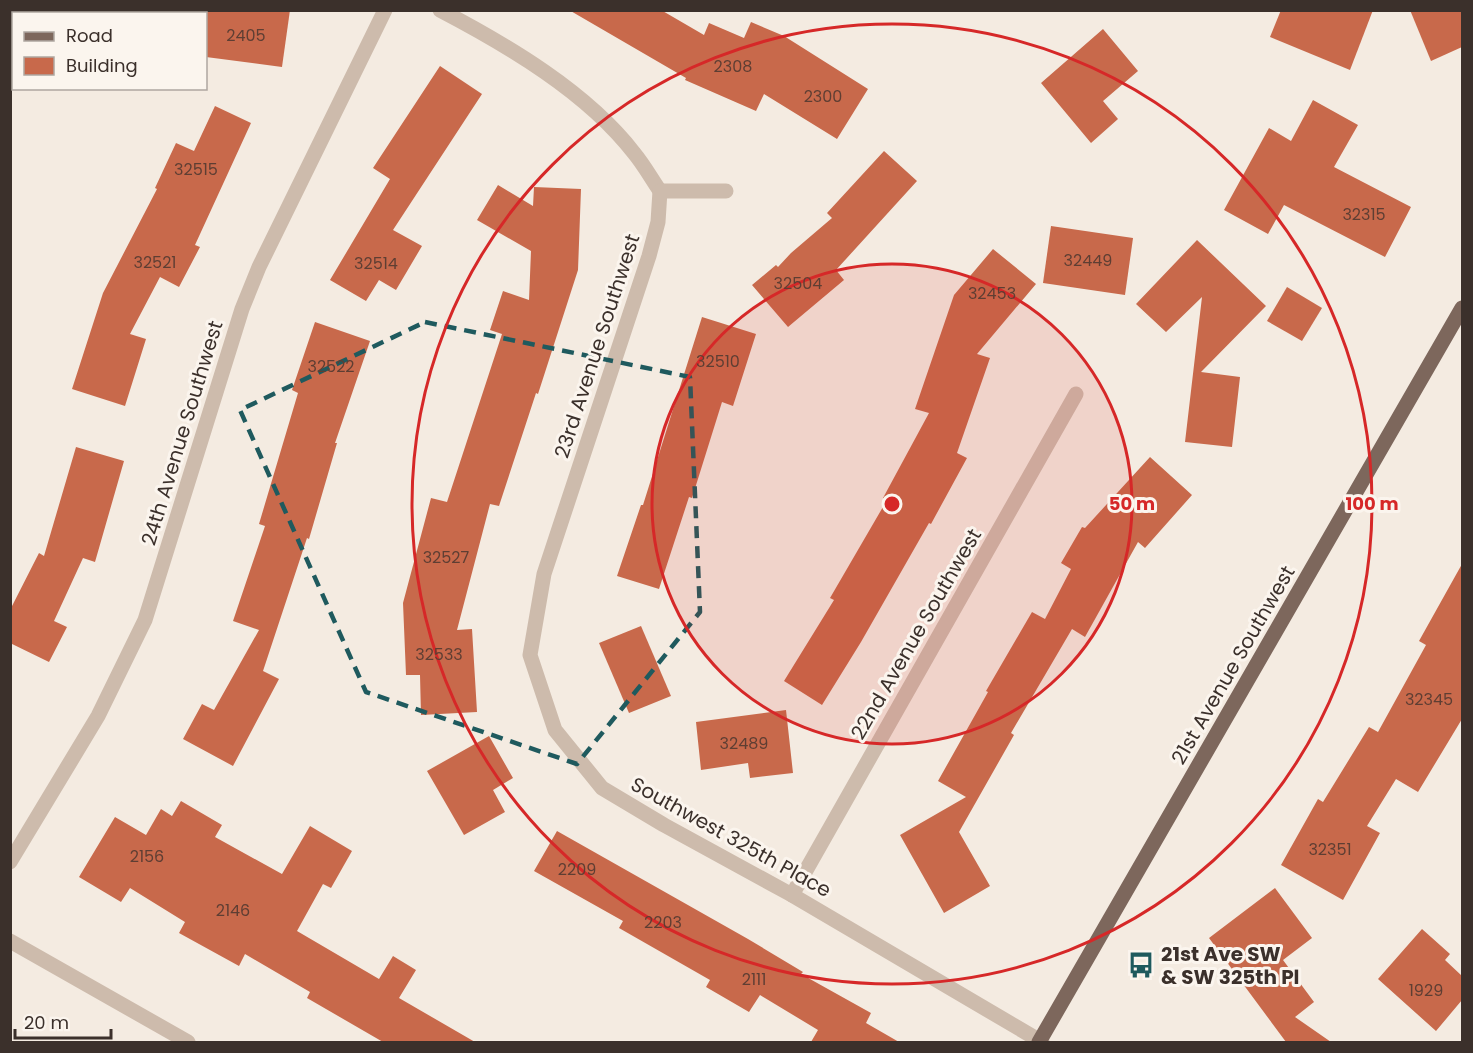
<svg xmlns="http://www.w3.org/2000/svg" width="1473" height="1053" viewBox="0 0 1473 1053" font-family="Poppins,sans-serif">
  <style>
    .building { fill: #c8694b }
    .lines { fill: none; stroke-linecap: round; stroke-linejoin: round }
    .minor { stroke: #cdbbac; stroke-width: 15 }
    .major { stroke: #7d675c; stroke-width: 15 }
    .marked { fill: none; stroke: #1f5a5e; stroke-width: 4.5; stroke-dasharray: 12 8; stroke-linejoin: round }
    .ring { fill: none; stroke: #d62828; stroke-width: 3 }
    .labels { text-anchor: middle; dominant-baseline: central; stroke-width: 6; stroke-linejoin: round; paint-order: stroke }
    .number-label { font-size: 16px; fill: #5e3e33 }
    .street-label { font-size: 20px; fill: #3b302b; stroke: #fbf5ee }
    .poi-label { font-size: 20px; font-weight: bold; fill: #3b302b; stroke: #fbf5ee; text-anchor: start }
    .centre { fill: #d62828; stroke: #fbf5ee; stroke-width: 3 }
    .ring-label { font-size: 18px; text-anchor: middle; font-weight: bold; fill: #d62828; stroke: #fbf5ee; stroke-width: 6; stroke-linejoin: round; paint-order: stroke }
  </style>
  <rect width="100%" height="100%" fill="#f4ebe1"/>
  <g class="building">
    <path d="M206,10H290L282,67L206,57Z"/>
    <path d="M569,10H661L704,35L709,23L744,38L751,22L784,36L868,89L837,139L764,94L756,111L685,80L686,78Z"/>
    <path d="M1281,10H1373L1350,70L1270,37Z"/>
    <path d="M1410,10H1462V47L1431,61Z"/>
    <path d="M1103,29L1138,71L1103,101L1118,119L1091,143L1041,83Z"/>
    <path d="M440,66L482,94L393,230L422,246L396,290L379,280L366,301L330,280L390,179L373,168Z"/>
    <path d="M1313,100L1358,125L1334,167L1411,207L1385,257L1284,205L1268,234L1224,210L1269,128L1291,141Z"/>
    <path d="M215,106L251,123L195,245L200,247L179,287L160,277L130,334L146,339L125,406L72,389L103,293L157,189L155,188L176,143L194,151Z"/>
    <path d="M884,151L917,181L836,270L844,280L788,327L752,285L776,265L778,267L791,253L832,218L827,213Z"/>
    <path d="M498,185L533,206L534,187L581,189L578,270L538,394L536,393L499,506L490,504L457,630L472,629L477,712L421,715L420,675H406L403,603L431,498L447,502L502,334L490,330L503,291L529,300L531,251L477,220Z"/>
    <path d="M1051,226L1133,238L1125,295L1043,283Z"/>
    <path d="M1197,240L1266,306L1201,372L1240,377L1232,447L1185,442L1202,297L1166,332L1136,304Z"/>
    <path d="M993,249L1036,284L977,354L990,358L957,453L967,458L931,524L929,523L861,642L822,705L784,681L834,600L830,598L887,500L883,498L929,413L915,409L954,295Z"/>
    <path d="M1287,287L1322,308L1302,341L1267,321Z"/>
    <path d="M702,317L756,334L733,406L722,402L692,498L689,497L659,589L617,576L641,505H643Z"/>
    <path d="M315,322L370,341L335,443H337L309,539L307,538L263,671L279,679L233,766L183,739L202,704L214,710L259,630L233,621L265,526L259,524L298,393L292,390Z"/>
    <path d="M76,447L124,461L95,562L83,558L54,621L67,627L49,662L10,643V610L39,553L44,556Z"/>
    <path d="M1150,457L1192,495L1145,548L1138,542L1085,637L1072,629L1011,733L1014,735L959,832L990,886L944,913L900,835L966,797L938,781L988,692L986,691L1032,612L1045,619L1071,569L1061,563L1082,527L1085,528Z"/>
    <path d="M1462,564V719L1418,792L1396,779L1367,826L1380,833L1343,900L1281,865L1318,799L1323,802L1369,727L1378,732L1426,645L1419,641Z"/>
    <path d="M641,626L671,696L629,713L599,643Z"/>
    <path d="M786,710L793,773L750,778L748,763L701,770L696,722Z"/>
    <path d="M489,736L513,778L493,790L505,812L464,835L427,771Z"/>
    <path d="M181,801L222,825L215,837L282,874L310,826L352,851L331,888L323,884L297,931L379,979L393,956L416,970L399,998L475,1042H383L307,998L310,992L245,954L239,966L179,933L185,922L130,888L121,902L79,877L115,817L146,835L161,809L172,816Z"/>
    <path d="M557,831L748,939L803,972L801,974L871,1013L866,1023L899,1042H811L818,1030L760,995L749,1012L706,987L710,980L619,928L623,921L534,871Z"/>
    <path d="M1275,888L1312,938L1283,960L1314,1002L1295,1017L1331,1042H1286L1209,938Z"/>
    <path d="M1422,929L1450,954L1445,960L1462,976V1000L1436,1031L1378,979Z"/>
  </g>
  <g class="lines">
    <g class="minor">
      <path d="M440,10C507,45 587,92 634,153C644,165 651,178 660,191"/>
      <path d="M726,191H660L658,222L649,256L544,574L530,655L555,730L602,788L664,825L792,895L1042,1042"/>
      <path d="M10,862L98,716L145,620L242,309L259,267L385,10"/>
      <path d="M792,895L1076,394"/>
      <path d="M10,941L188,1042"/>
    </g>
    <path class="major" d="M1039,1042L1462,308"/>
  </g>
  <path class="marked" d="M425,322L690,377L700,612L577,764L366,692L240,410Z"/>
  <circle cx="892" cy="504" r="240" fill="#d62828" fill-opacity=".12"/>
  <g class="ring">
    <circle cx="892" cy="504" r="240"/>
    <circle cx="892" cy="504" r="480"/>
  </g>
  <defs>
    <g id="bus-bare" transform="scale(2.07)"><path d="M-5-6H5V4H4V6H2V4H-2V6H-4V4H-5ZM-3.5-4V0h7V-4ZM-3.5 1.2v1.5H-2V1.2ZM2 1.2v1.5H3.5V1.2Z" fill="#1f5a5e" stroke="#fbf5ee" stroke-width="2.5" paint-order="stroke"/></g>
  </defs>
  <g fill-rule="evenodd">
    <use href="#bus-bare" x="1141" y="965"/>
  </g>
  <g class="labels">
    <g class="number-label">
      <text x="246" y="35">2405</text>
      <text x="733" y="66">2308</text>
      <text x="823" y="96">2300</text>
      <text x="196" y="169">32515</text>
      <text x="1364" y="214">32315</text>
      <text x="1088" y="260">32449</text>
      <text x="155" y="262">32521</text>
      <text x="376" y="263">32514</text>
      <text x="798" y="283">32504</text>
      <text x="992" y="293">32453</text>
      <text x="718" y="361">32510</text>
      <text x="331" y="366">32522</text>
      <text x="446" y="557">32527</text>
      <text x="439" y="654">32533</text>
      <text x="1429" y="699">32345</text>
      <text x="744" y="743">32489</text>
      <text x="1330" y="849">32351</text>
      <text x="147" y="856">2156</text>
      <text x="577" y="869">2209</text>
      <text x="233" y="910">2146</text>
      <text x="663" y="922">2203</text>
      <text x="754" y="979">2111</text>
      <text x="1426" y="990">1929</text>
    </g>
    <g class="street-label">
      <text transform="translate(597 346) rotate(-72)">23rd Avenue Southwest</text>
      <text transform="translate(182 433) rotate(-73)">24th Avenue Southwest</text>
      <text transform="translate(916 634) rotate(-60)">22nd Avenue Southwest</text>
      <text transform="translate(1233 665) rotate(-60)">21st Avenue Southwest</text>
      <text transform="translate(731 837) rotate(29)">Southwest 325th Place</text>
    </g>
    <g class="poi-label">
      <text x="1161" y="954">21st Ave SW<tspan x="1161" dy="23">&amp; SW 325th Pl</tspan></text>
    </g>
  </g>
  <circle cx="892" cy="504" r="9" class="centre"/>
  <g class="ring-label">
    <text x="1132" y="510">50 m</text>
    <text x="1372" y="510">100 m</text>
  </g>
  <rect width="1473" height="1053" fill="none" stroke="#3b302b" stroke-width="24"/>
  <rect x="12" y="12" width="195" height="78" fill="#fbf5ee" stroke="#aea6a0" stroke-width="1.5"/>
  <rect x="24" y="32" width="30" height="9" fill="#7d675c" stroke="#aea6a0" stroke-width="1.5"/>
  <text x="66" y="42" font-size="18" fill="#3b302b">Road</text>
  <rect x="24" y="57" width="30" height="18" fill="#c8694b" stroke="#aea6a0" stroke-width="1.5"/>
  <text x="66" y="72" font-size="18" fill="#3b302b">Building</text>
  <path d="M15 1029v9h96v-9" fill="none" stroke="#3b302b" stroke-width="3"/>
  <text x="24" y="1029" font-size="18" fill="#3b302b" stroke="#fbf5ee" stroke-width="4.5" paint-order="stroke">20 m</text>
</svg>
